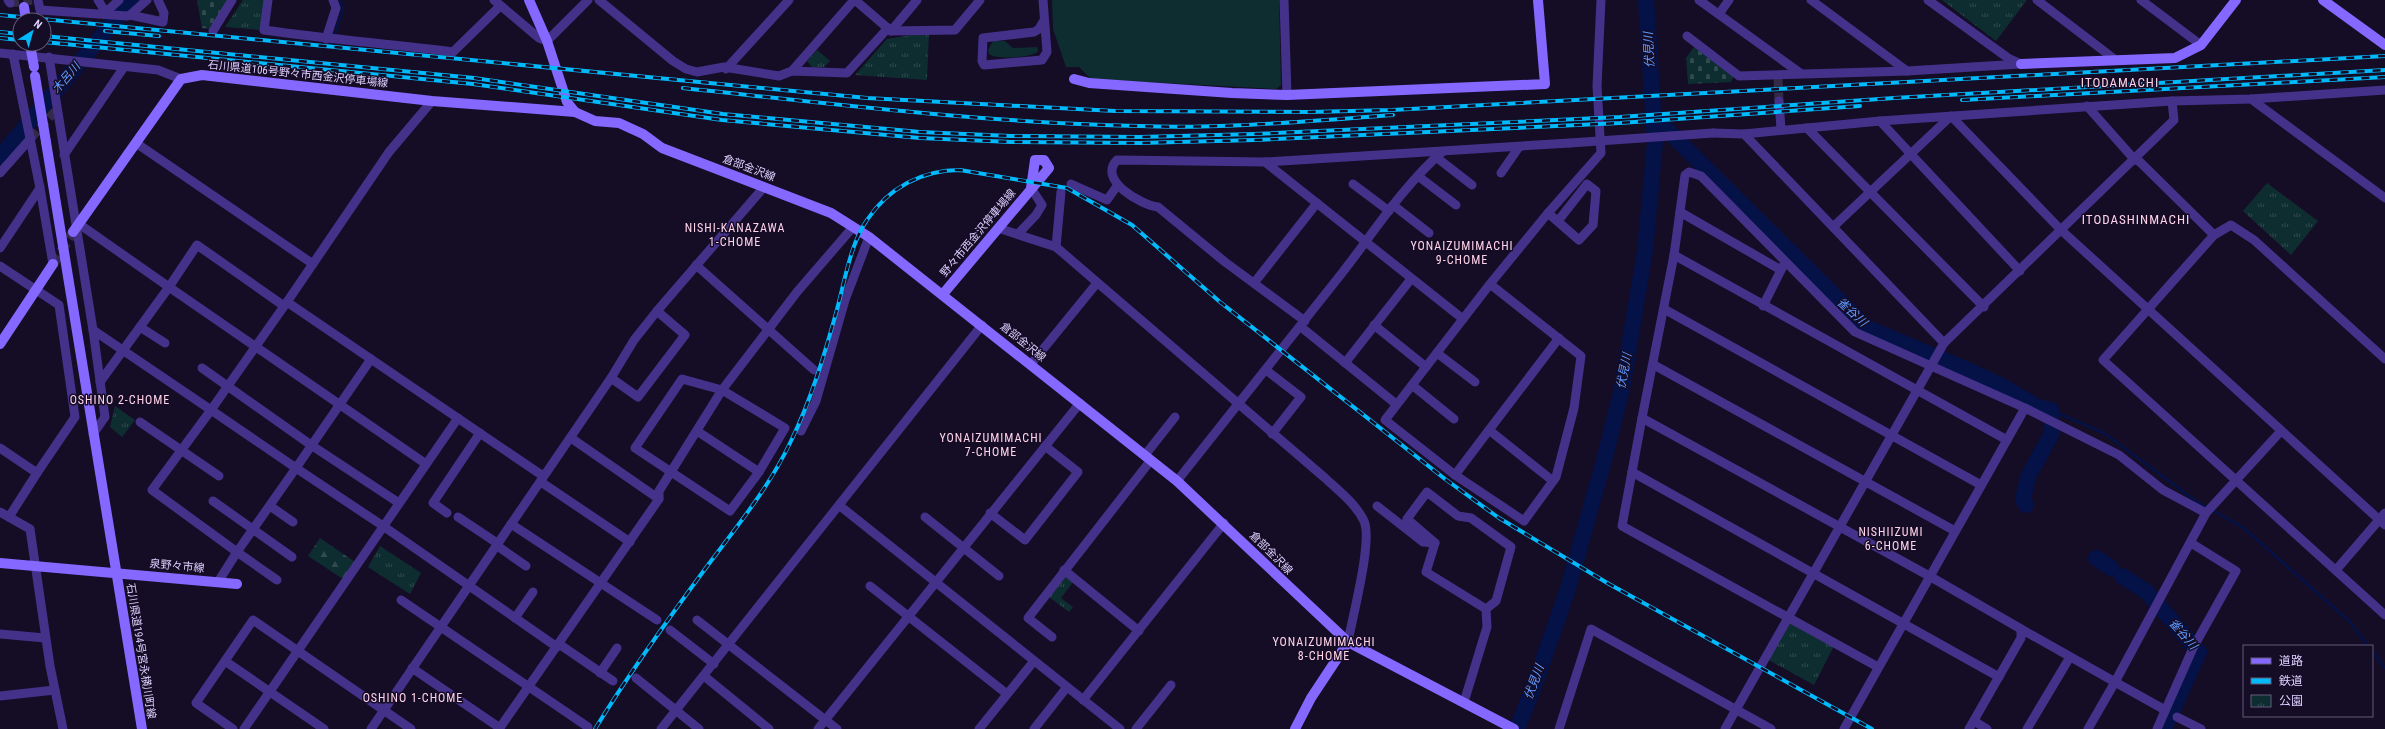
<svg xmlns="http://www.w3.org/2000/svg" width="2385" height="729" viewBox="0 0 2385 729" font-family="'Roboto Condensed','Noto Sans JP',sans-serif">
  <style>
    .green { fill: #0e2d31 }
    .forest { fill: url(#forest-firs) }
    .cemetery { fill: url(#cemetery-stones) }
    .park { fill: url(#park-tufts) }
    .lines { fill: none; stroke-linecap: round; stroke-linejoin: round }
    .stream { stroke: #041247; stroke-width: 2.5 }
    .river { stroke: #041247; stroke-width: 16 }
    .street-tunnel { stroke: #332a47; stroke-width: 9; stroke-dasharray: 9 4.5; stroke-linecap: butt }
    .secondary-tunnel { stroke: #332a47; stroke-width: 10; stroke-dasharray: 10 5; stroke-linecap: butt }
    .street { stroke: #44328a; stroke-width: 9 }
    .secondary { stroke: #8468ff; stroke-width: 10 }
    .rail-casing { stroke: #00bafc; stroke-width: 4 }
    .rail { stroke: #150c26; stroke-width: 2.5; stroke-dasharray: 8; stroke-linecap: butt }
    .street-bridge { stroke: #44328a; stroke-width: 9 }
    .secondary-bridge { stroke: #8468ff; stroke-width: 10 }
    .labels { text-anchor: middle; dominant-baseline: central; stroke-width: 3; stroke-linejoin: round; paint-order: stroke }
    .street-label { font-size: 11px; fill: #ded1ff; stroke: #150c26 }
    .water-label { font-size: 12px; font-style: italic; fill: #5f9bff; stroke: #150c26 }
    .neighbourhood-label { font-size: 12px; letter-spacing: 1px; fill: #ffd3e8; stroke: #150c26 }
    .quarter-label { font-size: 13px; letter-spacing: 1px; fill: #ffd3e8; stroke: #150c26 }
  </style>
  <defs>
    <pattern id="forest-firs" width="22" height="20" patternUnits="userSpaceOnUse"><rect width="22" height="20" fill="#0e2d31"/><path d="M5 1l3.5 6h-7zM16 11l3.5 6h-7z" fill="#314a50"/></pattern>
    <pattern id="cemetery-stones" width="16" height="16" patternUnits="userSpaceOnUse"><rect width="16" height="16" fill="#0e2d31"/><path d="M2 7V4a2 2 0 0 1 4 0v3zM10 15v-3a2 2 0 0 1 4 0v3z" fill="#314a50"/></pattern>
    <pattern id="park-tufts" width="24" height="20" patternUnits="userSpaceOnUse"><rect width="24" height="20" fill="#0e2d31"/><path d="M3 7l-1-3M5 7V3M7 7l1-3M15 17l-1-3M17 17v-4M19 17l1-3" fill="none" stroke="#314a50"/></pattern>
  </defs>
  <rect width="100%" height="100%" fill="#150c26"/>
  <g class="green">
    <path d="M1052,0H1279L1281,85L1276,89L1091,79L1079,67H1066L1053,29Z"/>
    <path d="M993,41H1005L1013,48L1037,47L1038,51C1033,58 995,60 989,54L988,50Z"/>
  </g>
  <path class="forest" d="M320,538L355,562L343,579L308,556Z"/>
  <g class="cemetery">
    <path d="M197,0H229L210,29L202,28Z"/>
    <path d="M1694,47L1734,76L1731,82L1688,84L1686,58Z"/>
  </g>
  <g class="park">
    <path d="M243,0H264L261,30L225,27Z"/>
    <path d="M1942,0H2027L1996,41Z"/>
    <path d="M929,32L927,80L855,75L887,39Z"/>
    <path d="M817,50L830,61L824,67L813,68L807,61Z"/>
    <path d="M2267,183L2318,221L2291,255L2243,211Z"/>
    <path d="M115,406L135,420L122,437L110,427Z"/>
    <path d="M380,546L421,573L410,594L368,567Z"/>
    <path d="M1068,576L1074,581L1061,598L1073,607L1069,612L1049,597L1064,577Z"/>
    <path d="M1788,618L1835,644L1814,685L1767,659Z"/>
  </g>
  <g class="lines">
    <g class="stream">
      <path d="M331,45L343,10L340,0"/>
      <path d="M2051,410L2104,433L2196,501L2244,528L2350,622L2368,646"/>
      <path d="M2372,651L2385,668"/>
    </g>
    <g class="river">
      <path d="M1654,117L1867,328L1970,371L2004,387L2037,407L2051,410L2052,433L2028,477L2023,500L2026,505"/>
      <path d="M0,157L132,0"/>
      <path d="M2096,558L2111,568"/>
      <path d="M2122,576L2147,592L2199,652L2164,729"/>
      <path d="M1517,729L1533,689L1568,589L1606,453L1622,388L1645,251L1655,142L1646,0"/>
    </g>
    <g class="street-tunnel">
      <path d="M10,3L32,0"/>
      <path d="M1778,79L1779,101"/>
      <path d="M31,138L57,109"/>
    </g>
    <path class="secondary-tunnel" d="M53,264L73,232"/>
    <g class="street">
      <path d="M8,0L10,3"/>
      <path d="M38,0L40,10L127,16L130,15L147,0"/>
      <path d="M98,0L106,13"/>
      <path d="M268,0L264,30C327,39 390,44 453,52L500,6"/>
      <path d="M494,0L539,38L547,41L588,0"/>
      <path d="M599,0L673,61L686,69L697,72L724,67L779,76L792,71L847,73L888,28"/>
      <path d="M855,0L891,31L955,30L980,0"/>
      <path d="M1043,0L1047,52L1042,60L984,65L982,61L983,38L1034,32L1039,29L1043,22"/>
      <path d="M1284,0L1287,95"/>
      <path d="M1699,0L1800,73"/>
      <path d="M1811,0L1907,71"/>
      <path d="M1928,0L2008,58L2019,63"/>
      <path d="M2037,0L2113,58"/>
      <path d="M2141,0L2201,45"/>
      <path d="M104,14L119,0"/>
      <path d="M1719,14L1729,0"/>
      <path d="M130,15L163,22L164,13L158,0"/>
      <path d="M213,31L232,0"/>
      <path d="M891,31L917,0"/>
      <path d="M1687,36L1739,76L1907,71L2021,64"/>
      <path d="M326,39L336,8L333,0"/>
      <path d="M0,53L158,70L181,79"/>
      <path d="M49,57L93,330"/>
      <path d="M726,69L789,0"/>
      <path d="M792,71L854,0"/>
      <path d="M2251,99L2385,198"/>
      <path d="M1779,101L1781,129"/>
      <path d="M2087,106L2134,159L2140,162L2214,235L2231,225L2254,240L2385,359"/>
      <path d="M1880,121L2020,271"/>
      <path d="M1807,128L1984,307"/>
      <path d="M1713,133L1744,134L1880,121L2172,101L2251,99L2385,90"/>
      <path d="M1744,134L1944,343"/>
      <path d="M136,143L313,264"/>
      <path d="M64,155L124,67"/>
      <path d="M1436,157L1472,185"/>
      <path d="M1265,162L1570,143"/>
      <path d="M0,173L31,138"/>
      <path d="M1501,173L1519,147"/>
      <path d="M1418,176L1456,205"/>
      <path d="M1071,184L1107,200L1117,186"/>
      <path d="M1353,184L1389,211"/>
      <path d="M40,188L53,264"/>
      <path d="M1393,205L1429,233"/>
      <path d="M1680,212L1781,270"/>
      <path d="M1548,213L1579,240L1593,225L1596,191L1587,184L1558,221"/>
      <path d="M79,224L169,287L197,245L284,306"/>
      <path d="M1833,227L1951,116L2061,230L2385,525"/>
      <path d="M998,228L1056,247L1325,478C1339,491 1356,504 1364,521C1373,541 1352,618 1348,642"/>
      <path d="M1018,234L1036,215L1042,205L1031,188"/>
      <path d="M2214,235L2103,360L2385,615"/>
      <path d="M1056,247L1061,192"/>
      <path d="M0,248L40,188L13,54"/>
      <path d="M1674,255L2007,440"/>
      <path d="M696,265L814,370"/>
      <path d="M0,266L59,305L75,417L37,473L0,448"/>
      <path d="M1254,283L1317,203"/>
      <path d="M1490,284L1581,356L1574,408L1556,477L1524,521L1455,475L1385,420L1490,284L1548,213L1601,153L1597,86L1601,0"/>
      <path d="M287,302L389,152L432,101"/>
      <path d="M1763,306L1783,266"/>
      <path d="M1664,309L1981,485"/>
      <path d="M1305,321L1225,262L1158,207C1141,205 1097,180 1117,160L1265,162L1463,319"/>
      <path d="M1374,325L1426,367"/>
      <path d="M140,327L165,343"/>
      <path d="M1301,327L1396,404"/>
      <path d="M1437,353L1475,382"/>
      <path d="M1345,363L1411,279"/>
      <path d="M1031,364L1097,283"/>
      <path d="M1654,365L1955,531"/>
      <path d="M202,368L311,445L399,503"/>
      <path d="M1266,370L1301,397L1272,434"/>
      <path d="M611,378L638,397L685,335L657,311"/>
      <path d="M682,379L722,390L785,428L759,472L730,511L635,448Z"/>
      <path d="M100,382L169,287L426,464"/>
      <path d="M1412,385L1454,419"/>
      <path d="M1642,418L1622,526L1878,667"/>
      <path d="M140,422L219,476"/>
      <path d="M697,431L759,472"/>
      <path d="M801,431L816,401L845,300L869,237"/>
      <path d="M93,434L105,417L93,330L211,410L287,302L543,476"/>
      <path d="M571,438L659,499"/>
      <path d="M1145,455L1175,417"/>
      <path d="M1632,472L1999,677"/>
      <path d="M1455,475L1489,430"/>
      <path d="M1177,481C1232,411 1288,342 1342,273C1374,232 1403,186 1442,152"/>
      <path d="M1553,481L1489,430L1559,338"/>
      <path d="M541,482L630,542"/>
      <path d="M213,501L292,557"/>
      <path d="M270,506L293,522"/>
      <path d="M840,506L1120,729"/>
      <path d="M1377,506L1423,542L1435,543"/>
      <path d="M0,512L30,529L50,666L63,729"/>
      <path d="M447,513L433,503L480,433"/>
      <path d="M990,513L1025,540L1078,472L1045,446"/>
      <path d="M9,517L37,473"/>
      <path d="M458,517L497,543"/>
      <path d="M925,517L999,576"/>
      <path d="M511,524L657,620"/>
      <path d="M496,545L526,566"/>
      <path d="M1064,570L1139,631"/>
      <path d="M2336,570L2385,513"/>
      <path d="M277,580L237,552L296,468L383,526L557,647"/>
      <path d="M218,582L237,552L152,490L211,410L296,468L371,359"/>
      <path d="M870,586L1007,694"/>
      <path d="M401,600L588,727"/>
      <path d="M515,618L533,592"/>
      <path d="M697,620L837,729"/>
      <path d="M2021,629L1931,577L1642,418L1674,255L1685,175L1689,172L1701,176L1855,332L2025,408L2119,455L2163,490L2206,513"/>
      <path d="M670,630L714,664"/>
      <path d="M0,634L45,638"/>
      <path d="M1052,637L1028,618L1151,460"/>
      <path d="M559,644L613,681"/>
      <path d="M225,661L324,729"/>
      <path d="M412,668L500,728"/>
      <path d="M600,673L617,648"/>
      <path d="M704,676L769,729"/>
      <path d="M636,678L699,729"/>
      <path d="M0,696L55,690"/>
      <path d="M1083,700L1224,523"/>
      <path d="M1464,702L1487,627L1486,609L1496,601L1511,547L1471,518L1458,516L1427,492L1407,519L1435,543L1426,572L1486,609"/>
      <path d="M2177,717L2201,729"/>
      <path d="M1974,721L1987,729"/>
      <path d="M233,729L196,703L253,620L411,729"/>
      <path d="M244,729L458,418"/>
      <path d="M371,729L611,378L634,340L657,311L764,187"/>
      <path d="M499,729L659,499V491L722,390L797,292L853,227"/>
      <path d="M661,729L982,325"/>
      <path d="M818,729L1080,403"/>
      <path d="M979,729L1034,661"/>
      <path d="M1034,729L1067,687"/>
      <path d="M1136,729L1171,685"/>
      <path d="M1559,729L1591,629L1771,729"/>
      <path d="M1725,729L1944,343L2174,120L2172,101"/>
      <path d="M1844,729L2025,408"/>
      <path d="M1969,729L2021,638V629L2115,682L2206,513L2281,431"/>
      <path d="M2027,729L2070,657"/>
      <path d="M2088,729L2115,682L2165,710"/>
      <path d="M2157,729L2193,648L2236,571L2191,543"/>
    </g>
    <g class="secondary">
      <path d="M529,0L547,41L567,102L575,112L595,121L619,123L643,134L662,148L831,213L869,237L1177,481L1348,642L1514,729"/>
      <path d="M2323,0L2385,45"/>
      <path d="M2021,64L2175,58L2201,45L2236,0"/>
      <path d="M1074,79L1089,83L1232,93L1287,95L1545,84L1538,0"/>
      <path d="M46,142L142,729"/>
      <path d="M73,232L181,79L202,75L432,101L575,112"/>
      <path d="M943,294L1049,168L1044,160H1035L1031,188"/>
      <path d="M0,344L53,264"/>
      <path d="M0,563L237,584"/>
      <path d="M1295,729L1311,698L1348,642"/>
    </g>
    <g class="rail-casing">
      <g id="rail">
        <path d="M0,15L867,98L1115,111L1310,112L1392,110L2385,56"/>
        <path d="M105,31L159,36"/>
        <path d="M0,32L20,34"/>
        <path d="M44,36L474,78L723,114L920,132L1011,136L1140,137L1255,134L1620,117L1894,98L2385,70"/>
        <path d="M0,38L20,40"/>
        <path d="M44,42L473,84L722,120L920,138L1011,142L1140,143L1255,140L1620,123L1860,106"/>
        <path d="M683,88C834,104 986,123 1139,126C1223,129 1308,121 1393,115"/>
        <path d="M1962,100L2385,77"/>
        <path d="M595,729C630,672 668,619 708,565C738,525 770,486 791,441C811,400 824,356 836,313C844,285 850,244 867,220C888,188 922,170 960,170L1067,188L1132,225L1220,302L1445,479L1499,518L1609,584L1872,729"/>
      </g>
    </g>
    <use href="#rail" class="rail"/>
    <path class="street-bridge" d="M1570,143L1713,133"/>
    <g class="secondary-bridge">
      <path d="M24,7L26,20"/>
      <path d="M30,44L34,67"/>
      <path d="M35,76L46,142"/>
    </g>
  </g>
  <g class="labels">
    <g class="street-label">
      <text transform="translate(298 74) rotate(6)">石川県道106号野々市西金沢停車場線</text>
      <text transform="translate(749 168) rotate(21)">倉部金沢線</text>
      <text transform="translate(978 233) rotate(-50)">野々市西金沢停車場線</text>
      <text transform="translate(1023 342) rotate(39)">倉部金沢線</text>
      <text transform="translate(1271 553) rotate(45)">倉部金沢線</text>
      <text transform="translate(177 566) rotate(5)">泉野々市線</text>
      <text transform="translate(141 651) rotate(81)">石川県道194号宮永横川町線</text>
    </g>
    <g class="water-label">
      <text transform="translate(1649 50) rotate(-93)">伏見川</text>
      <text transform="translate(66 78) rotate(-50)">木呂川</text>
      <text transform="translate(1852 312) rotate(43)">雀谷川</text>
      <text transform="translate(1624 371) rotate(-79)">伏見川</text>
      <text transform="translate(2183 634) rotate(49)">雀谷川</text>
      <text transform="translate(1534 682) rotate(-70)">伏見川</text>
    </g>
    <g class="neighbourhood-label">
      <text x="735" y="228">NISHI-KANAZAWA<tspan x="735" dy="14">1-CHOME</tspan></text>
      <text x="1462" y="246">YONAIZUMIMACHI<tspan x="1462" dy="14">9-CHOME</tspan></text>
      <text x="120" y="400">OSHINO 2-CHOME</text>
      <text x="991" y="438">YONAIZUMIMACHI<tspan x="991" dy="14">7-CHOME</tspan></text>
      <text x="1891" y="532">NISHIIZUMI<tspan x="1891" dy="14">6-CHOME</tspan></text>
      <text x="1324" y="642">YONAIZUMIMACHI<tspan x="1324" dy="14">8-CHOME</tspan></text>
      <text x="413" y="698">OSHINO 1-CHOME</text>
    </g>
    <g class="quarter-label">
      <text x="2120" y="82">ITODAMACHI</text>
      <text x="2136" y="219">ITODASHINMACHI</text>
    </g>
  </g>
  <rect x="2243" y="645" width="130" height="72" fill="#150c26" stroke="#655b7d"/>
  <rect x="2251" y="658" width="20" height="6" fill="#8468ff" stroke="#655b7d"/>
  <text x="2279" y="665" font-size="12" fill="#ded1ff">道路</text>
  <rect x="2251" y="678" width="20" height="6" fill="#00bafc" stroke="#655b7d"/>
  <text x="2279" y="685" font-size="12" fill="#ded1ff">鉄道</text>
  <rect x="2251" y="695" width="20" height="12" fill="url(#park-tufts)" stroke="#655b7d"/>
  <text x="2279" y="705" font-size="12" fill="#ded1ff">公園</text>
  <g transform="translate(32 32) rotate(37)"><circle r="19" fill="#150c26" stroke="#655b7d"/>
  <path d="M0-3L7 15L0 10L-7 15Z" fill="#00bafc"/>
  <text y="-6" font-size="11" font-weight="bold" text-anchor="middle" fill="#ded1ff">N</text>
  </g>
</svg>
